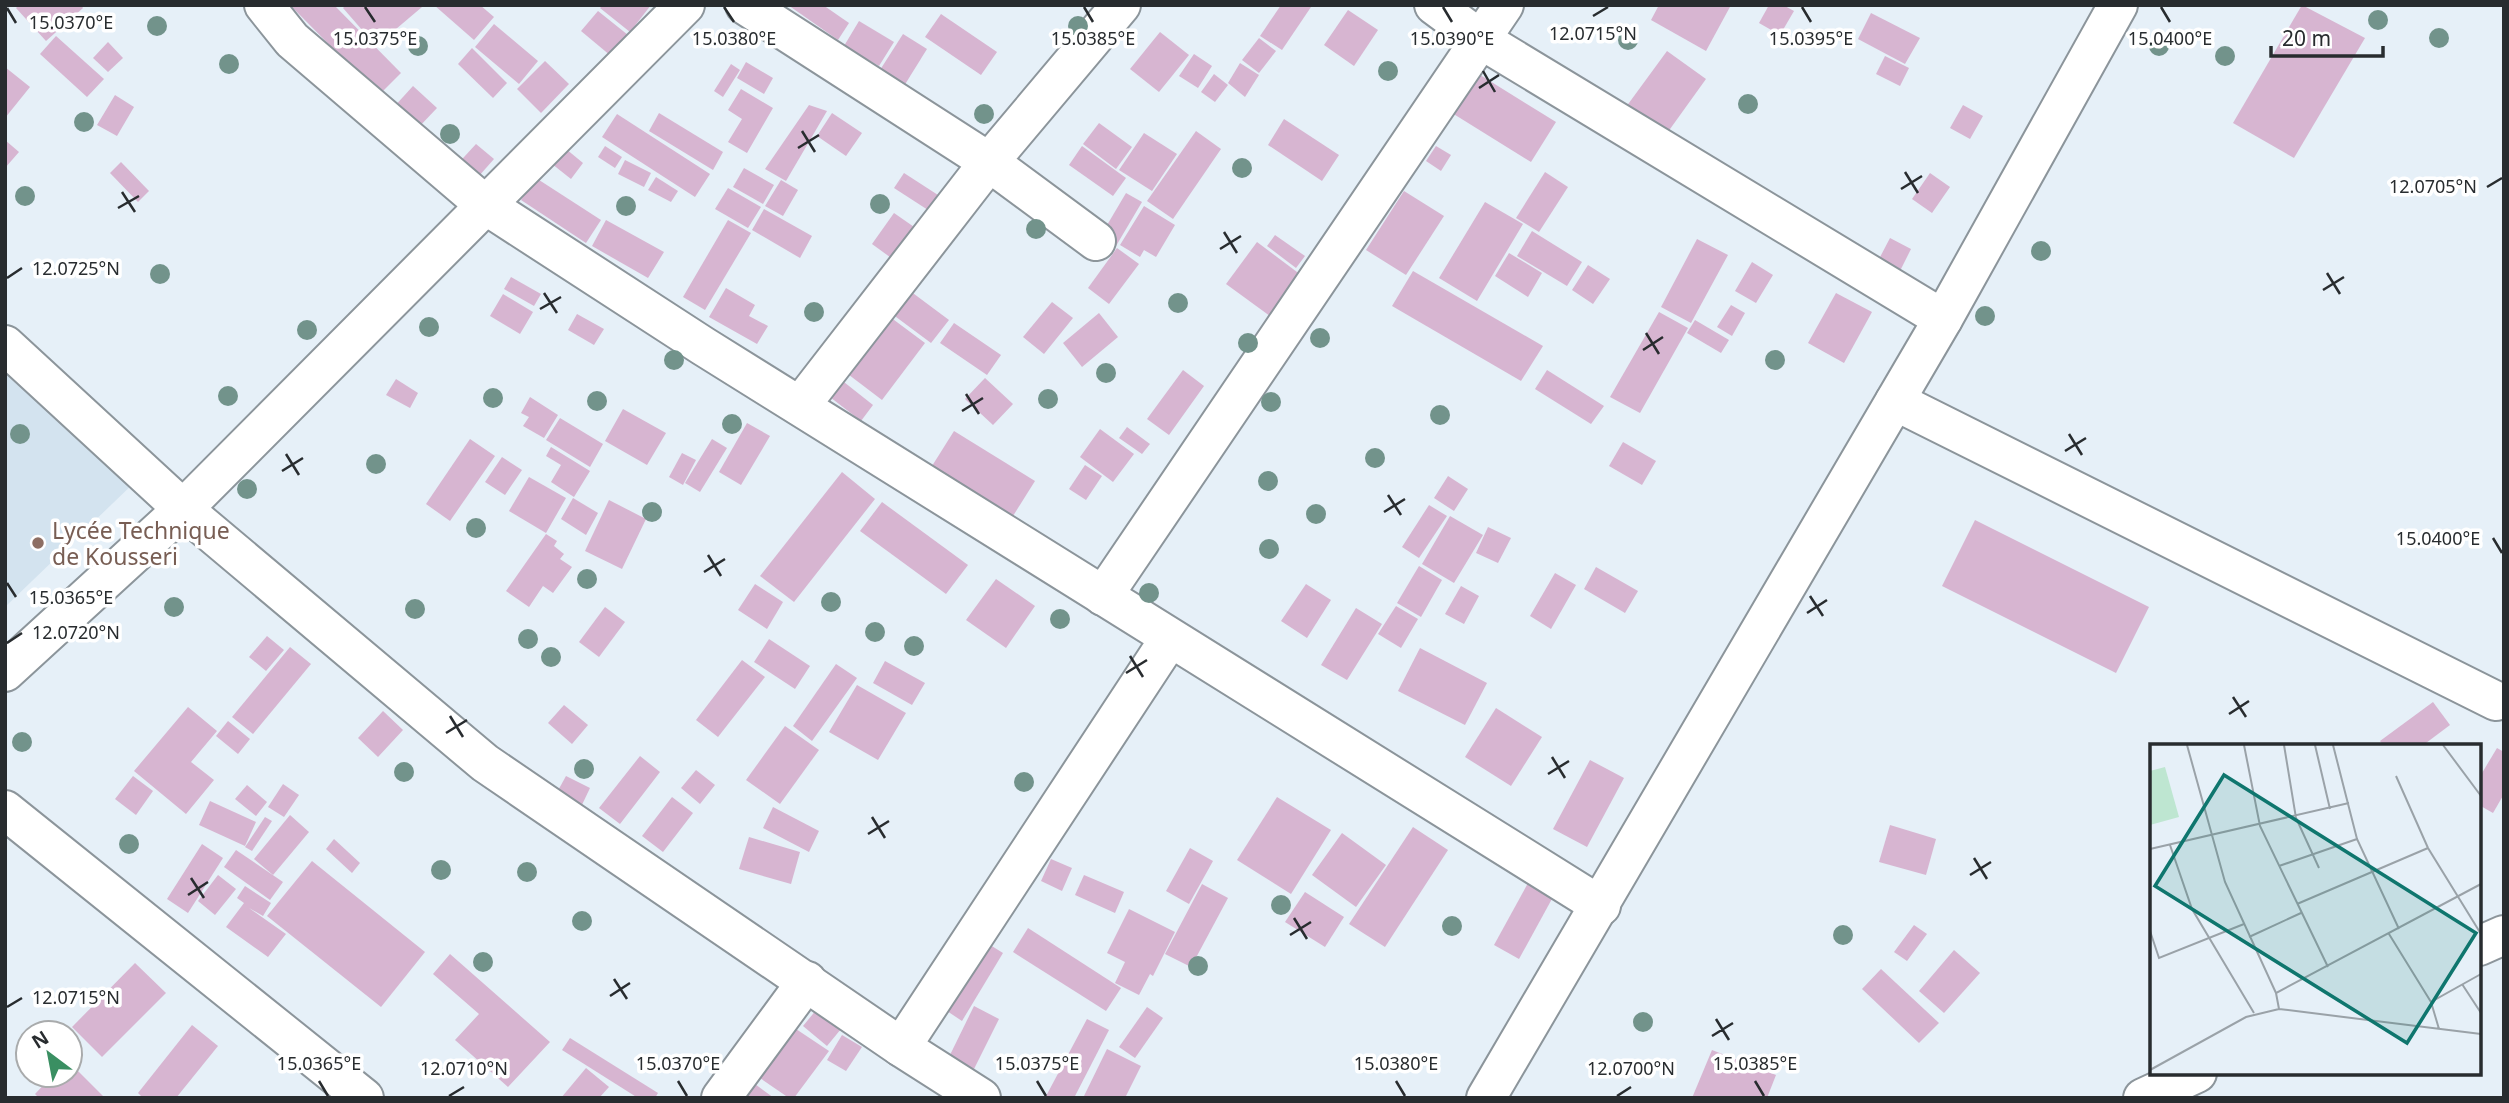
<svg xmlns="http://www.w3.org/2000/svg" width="2509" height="1103" viewBox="0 0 2509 1103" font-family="'Noto Sans',sans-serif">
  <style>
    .built { fill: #d3e3ef }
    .building { fill: #d7b5d1 }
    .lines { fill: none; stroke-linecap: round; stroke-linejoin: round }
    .minor-casing { stroke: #8c959b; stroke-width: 42 }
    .highway-casing { stroke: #8c959b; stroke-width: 42 }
    .minor { stroke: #fff; stroke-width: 38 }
    .highway { stroke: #fff; stroke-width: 38 }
    .tree { fill: #72938b }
    .ticks { fill: none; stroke: #282c2f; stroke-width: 2.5 }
    .education-dot { fill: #8d6e63; stroke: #fff; stroke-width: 2.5 }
    .labels { text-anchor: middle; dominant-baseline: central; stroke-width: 7; stroke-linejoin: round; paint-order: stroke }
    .education-label { font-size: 23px; fill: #785e54; stroke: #fff; text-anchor: start }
    .inset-road { fill: none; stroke: #9aa2a8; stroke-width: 2 }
    .view { fill: #0f766e; fill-opacity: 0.15; stroke: #0f766e; stroke-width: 3.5 }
    .inset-edge { fill: none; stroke: #282c2f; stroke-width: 3.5 }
    .ticks-label { font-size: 18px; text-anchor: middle; fill: #282c2f; stroke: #fff; stroke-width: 7; stroke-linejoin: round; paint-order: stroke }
  </style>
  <rect width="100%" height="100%" fill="#e6f0f8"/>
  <path class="built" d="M5,362L138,479L5,607Z"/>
  <g class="building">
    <path d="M19,5H81L83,8L46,41L16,8Z"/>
    <path d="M290,5H334L401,73L379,95Z"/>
    <path d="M346,5H420L422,7L376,46L343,8Z"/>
    <path d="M434,5H480L494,17L474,40Z"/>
    <path d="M603,5H651L630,32L600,8Z"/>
    <path d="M788,5H823L849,23L838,40Z"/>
    <path d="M1281,5L1311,7L1282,50L1260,36Z"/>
    <path d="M1659,5H1731L1706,51L1651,20Z"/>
    <path d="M1769,5H1783L1794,11L1780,35L1759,23Z"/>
    <path d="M2302,5L2365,38L2294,158L2233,123Z"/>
    <path d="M1348,10L1378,30L1354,66L1324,45Z"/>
    <path d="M598,11L628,35L611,56L581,31Z"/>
    <path d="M1871,13L1920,38L1905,64L1858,39Z"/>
    <path d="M941,14L997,52L981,75L925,37Z"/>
    <path d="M859,21L894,42L879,66L844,46Z"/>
    <path d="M494,24L538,61L519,84L475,47Z"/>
    <path d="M1160,32L1189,55L1159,92L1130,69Z"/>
    <path d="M903,34L927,49L904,86L880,70Z"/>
    <path d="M56,36L104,79L87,97L40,54Z"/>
    <path d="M1259,38L1276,51L1259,73L1242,60Z"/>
    <path d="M108,42L123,58L108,72L93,58Z"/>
    <path d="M472,48L507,83L493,98L458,64Z"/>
    <path d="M1667,51L1706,79L1665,136L1626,107Z"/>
    <path d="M1194,54L1212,66L1198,88L1179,76Z"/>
    <path d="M1885,56L1909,68L1900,86L1876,74Z"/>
    <path d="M545,61L569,84L541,113L517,89Z"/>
    <path d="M746,62L773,78L764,94L737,78Z"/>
    <path d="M1240,63L1259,75L1245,97L1228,83Z"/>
    <path d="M731,64L740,70L723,97L714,91Z"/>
    <path d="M5,67L30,87L5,118Z"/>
    <path d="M1477,73L1556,122L1531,162L1452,113Z"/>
    <path d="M1214,74L1228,85L1215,102L1201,92Z"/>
    <path d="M413,86L437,108L417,129L393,108Z"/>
    <path d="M741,89L773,108L747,153L728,142L742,119L728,110Z"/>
    <path d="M115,95L134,107L117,136L97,125Z"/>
    <path d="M809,105L827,111L786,181L765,169Z"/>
    <path d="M1963,105L1983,116L1970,139L1950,128Z"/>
    <path d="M659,113L723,152L713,170L649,131Z"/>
    <path d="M832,113L862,133L846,156L817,136Z"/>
    <path d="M617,114L710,174L695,197L602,137Z"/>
    <path d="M1284,119L1339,155L1322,181L1268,145Z"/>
    <path d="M1099,123L1132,147L1116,169L1083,144Z"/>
    <path d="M1196,131L1221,149L1173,219L1147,201Z"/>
    <path d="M1144,133L1177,154L1152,191L1119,170Z"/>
    <path d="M5,140L19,152L5,168Z"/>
    <path d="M476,144L494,159L471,185L453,169Z"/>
    <path d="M560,144L583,163L571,179L547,160Z"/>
    <path d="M605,146L622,157L615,168L598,157Z"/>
    <path d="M1082,146L1126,178L1113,196L1069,165Z"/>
    <path d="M1436,146L1451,155L1441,171L1426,161Z"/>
    <path d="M625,160L651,173L644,187L618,174Z"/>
    <path d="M121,162L149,191L138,202L110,173Z"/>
    <path d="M744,168L774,185L763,204L733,187Z"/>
    <path d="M1545,172L1568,187L1539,232L1516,218Z"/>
    <path d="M904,173L938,195L928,210L894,188Z"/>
    <path d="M1930,173L1950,187L1932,213L1912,199Z"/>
    <path d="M656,177L678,191L671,202L648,190Z"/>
    <path d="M536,178L601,220L586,243L521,200Z"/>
    <path d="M781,180L798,190L783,216L765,206Z"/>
    <path d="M728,188L761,207L748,228L715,209Z"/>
    <path d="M1404,191L1444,216L1406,275L1366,250Z"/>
    <path d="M1126,193L1142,202L1116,246L1100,237Z"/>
    <path d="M1485,202L1523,224L1477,301L1439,278Z"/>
    <path d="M1144,206L1175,225L1156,257L1144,250L1140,257L1120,245Z"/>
    <path d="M764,209L812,236L800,258L752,230Z"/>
    <path d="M894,213L917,229L894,260L872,244Z"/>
    <path d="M606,220L664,252L648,278L592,246Z"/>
    <path d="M728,220L751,233L705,310L683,297Z"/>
    <path d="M1532,231L1582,262L1567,286L1517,256Z"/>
    <path d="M1275,235L1305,256L1296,268L1267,246Z"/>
    <path d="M1890,238L1911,249L1899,273L1878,261Z"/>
    <path d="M1697,239L1728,255L1691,323L1661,307Z"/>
    <path d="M1257,242L1305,278L1274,319L1226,284Z"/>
    <path d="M1117,248L1139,264L1109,304L1088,288Z"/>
    <path d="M1509,253L1542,273L1528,297L1495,276Z"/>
    <path d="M1752,262L1773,275L1756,303L1735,291Z"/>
    <path d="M1588,265L1610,279L1593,304L1572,290Z"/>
    <path d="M1413,271L1543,346L1521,381L1392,306Z"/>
    <path d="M511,277L541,294L534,306L504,289Z"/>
    <path d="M898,282L949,320L931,343L880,305Z"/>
    <path d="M726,288L755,305L749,316L768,326L757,344L709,317Z"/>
    <path d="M1836,293L1872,312L1844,363L1808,343Z"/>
    <path d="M503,294L533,312L520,334L490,316Z"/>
    <path d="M1052,302L1073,318L1044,354L1023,337Z"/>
    <path d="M1731,305L1745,313L1732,336L1717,327Z"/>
    <path d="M878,308L925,343L882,400L836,365Z"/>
    <path d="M1659,312L1688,328L1640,413L1610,397Z"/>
    <path d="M1099,313L1118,337L1082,367L1063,343Z"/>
    <path d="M577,314L604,329L594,345L568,330Z"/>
    <path d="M1695,320L1729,340L1721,353L1687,333Z"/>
    <path d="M954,323L1001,355L987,375L940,343Z"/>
    <path d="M1183,370L1204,386L1169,435L1147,419Z"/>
    <path d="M1547,370L1604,406L1591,424L1535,389Z"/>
    <path d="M830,371L873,405L861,421L817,387Z"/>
    <path d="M985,378L1013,404L993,425L965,399Z"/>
    <path d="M396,379L418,393L410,408L386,395Z"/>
    <path d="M530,397L558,415L544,438L523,426L529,417L521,413Z"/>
    <path d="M623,409L666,433L647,465L605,441Z"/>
    <path d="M560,418L603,444L590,467L546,440Z"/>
    <path d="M747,423L770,436L741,485L719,472Z"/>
    <path d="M1127,427L1150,444L1142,454L1119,438Z"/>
    <path d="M1100,429L1134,454L1113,482L1080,457Z"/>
    <path d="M954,431L1035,481L1013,516L932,466Z"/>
    <path d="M470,439L495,456L450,521L426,504Z"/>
    <path d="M712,439L727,448L700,492L685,483Z"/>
    <path d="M1623,442L1656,461L1642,485L1609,466Z"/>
    <path d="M551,447L590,471L574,497L551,482L561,465L546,456Z"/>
    <path d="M682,453L696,460L683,485L669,477Z"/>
    <path d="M502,457L522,470L505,495L485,482Z"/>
    <path d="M1085,465L1102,476L1086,500L1069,489Z"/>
    <path d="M842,472L875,499L794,602L760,576Z"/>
    <path d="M1448,476L1468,489L1454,511L1434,498Z"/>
    <path d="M529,477L566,498L546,533L509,511Z"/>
    <path d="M573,498L598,513L586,535L561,519Z"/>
    <path d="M609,500L646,519L622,569L585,551Z"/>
    <path d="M882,502L968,565L946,594L860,531Z"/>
    <path d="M1429,505L1447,516L1419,558L1402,547Z"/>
    <path d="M1450,516L1483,535L1454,583L1422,564Z"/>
    <path d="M1975,520L2149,607L2116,673L1942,586Z"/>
    <path d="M1488,527L1511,538L1498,563L1476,553Z"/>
    <path d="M546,534L557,541L554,546L564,554L560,559L572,567L553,593L543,586L529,607L506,591Z"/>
    <path d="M1419,566L1442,580L1421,617L1397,603Z"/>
    <path d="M1596,567L1638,591L1625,613L1584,589Z"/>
    <path d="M1555,573L1576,585L1551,629L1530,616Z"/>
    <path d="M996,579L1035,606L1006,648L966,620Z"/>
    <path d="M755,584L783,602L767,629L738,610Z"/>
    <path d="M1306,584L1331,600L1307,638L1281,621Z"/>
    <path d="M1461,586L1479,596L1464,624L1445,614Z"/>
    <path d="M1396,606L1418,619L1401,648L1378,634Z"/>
    <path d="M605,607L625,622L599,657L579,642Z"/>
    <path d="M1356,608L1382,624L1347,680L1321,665Z"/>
    <path d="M267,636L284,650L266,671L249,657Z"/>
    <path d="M769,639L810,666L795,689L754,662Z"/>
    <path d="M290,647L311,664L253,734L232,717Z"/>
    <path d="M1420,648L1487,683L1465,725L1398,691Z"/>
    <path d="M742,660L765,677L718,737L696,720Z"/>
    <path d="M885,661L925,683L912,705L873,683Z"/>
    <path d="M836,664L857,678L812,741L793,726Z"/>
    <path d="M857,685L906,713L878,760L829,732Z"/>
    <path d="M2433,702L2450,725L2422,746H2384L2380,741Z"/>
    <path d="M564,705L588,725L572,744L548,723Z"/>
    <path d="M188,707L217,731L191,762L214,780L186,814L134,771Z"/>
    <path d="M1496,708L1542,737L1511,786L1465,757Z"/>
    <path d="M383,711L403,730L378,757L358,738Z"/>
    <path d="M228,721L250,739L238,754L216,736Z"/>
    <path d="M785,726L819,750L780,804L746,780Z"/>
    <path d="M2497,748L2504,752V794L2493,813L2479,805V778Z"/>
    <path d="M640,756L660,772L620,824L599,808Z"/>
    <path d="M1590,760L1624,778L1587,847L1553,829Z"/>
    <path d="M696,770L715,785L700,804L681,788Z"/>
    <path d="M133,776L153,791L136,815L115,799Z"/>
    <path d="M566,776L590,788L580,809L555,796Z"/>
    <path d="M283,784L299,795L284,817L268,807Z"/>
    <path d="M247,785L267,802L256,816L235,799Z"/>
    <path d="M672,797L693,813L663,852L642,836Z"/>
    <path d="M1277,797L1331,830L1291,894L1237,860Z"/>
    <path d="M210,801L256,822L245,846L199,825Z"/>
    <path d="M773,807L819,831L809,852L763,828Z"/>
    <path d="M290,815L309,832L273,875L254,859Z"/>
    <path d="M265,817L272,821L252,851L245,847Z"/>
    <path d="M1890,825L1936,839L1926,875L1879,862Z"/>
    <path d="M1413,827L1448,850L1385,947L1349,924Z"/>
    <path d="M1342,833L1386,865L1356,907L1312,875Z"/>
    <path d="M749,837L800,852L791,884L739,869Z"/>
    <path d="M334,839L360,863L352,873L326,849Z"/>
    <path d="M202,844L223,858L188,913L167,899Z"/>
    <path d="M1190,848L1213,861L1189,904L1166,891Z"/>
    <path d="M236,850L283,882L270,900L224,867Z"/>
    <path d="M1051,859L1072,868L1062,891L1041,881Z"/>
    <path d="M312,861L425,952L381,1007L267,916Z"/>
    <path d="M218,875L236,889L215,915L198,901Z"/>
    <path d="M1084,875L1124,892L1115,913L1075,895Z"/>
    <path d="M1528,883L1553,897L1519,959L1494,945Z"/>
    <path d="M1202,884L1228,898L1191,967L1165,954Z"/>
    <path d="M245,886L271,903L263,916L249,908L286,934L268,957L226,927L244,903L237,898Z"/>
    <path d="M1305,892L1344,917L1325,947L1285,922Z"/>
    <path d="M1129,909L1175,932L1153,976L1150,974L1139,995L1115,983L1125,962L1107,953Z"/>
    <path d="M1914,925L1927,934L1907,961L1894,952Z"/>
    <path d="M1028,928L1121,988L1106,1011L1013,952Z"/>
    <path d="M982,940L1003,953L962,1021L941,1007Z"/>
    <path d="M1954,950L1980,973L1944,1013L1919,991Z"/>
    <path d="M450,954L550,1042L508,1087L455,1040L479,1014L433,974Z"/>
    <path d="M135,963L166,993L102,1057L72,1027Z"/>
    <path d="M1881,969L1939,1023L1919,1043L1862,989Z"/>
    <path d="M974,1006L999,1019L974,1069L949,1057Z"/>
    <path d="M1147,1007L1163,1018L1135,1058L1119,1047Z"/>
    <path d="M817,1009L841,1029L827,1046L803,1026Z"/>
    <path d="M1087,1019L1109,1030L1074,1098H1045Z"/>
    <path d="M192,1025L218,1046L176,1098H143L138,1093Z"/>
    <path d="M796,1029L829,1051L794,1098H789L760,1078Z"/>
    <path d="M842,1035L862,1047L846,1071L827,1060Z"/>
    <path d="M570,1038L658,1093L655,1098H638L562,1050Z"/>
    <path d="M1107,1049L1141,1066L1125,1098H1083Z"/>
    <path d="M1712,1050L1776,1075L1767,1098H1692Z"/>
    <path d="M70,1063L105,1098H39L35,1094L53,1075H70Z"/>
    <path d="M586,1068L609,1087L599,1098H561Z"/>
    <path d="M755,1084L774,1098H745Z"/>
  </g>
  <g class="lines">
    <g class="minor-casing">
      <g id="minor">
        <path d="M264,5L292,40L484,204L703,346L1601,906"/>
        <path d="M745,5L989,162L1096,241"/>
        <path d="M1434,5L1480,39L1943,319"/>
        <path d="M5,345L183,509L485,763L901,1047L981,1098"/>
        <path d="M1895,401L2496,701"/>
        <path d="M800,406L989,162L1121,5"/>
        <path d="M1103,596L1504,5"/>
        <path d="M5,672L183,509L685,5"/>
        <path d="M5,810L364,1098"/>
        <path d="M901,1047L1170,638"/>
        <path d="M721,1098L807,981"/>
        <path d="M1486,1098L1943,319L2118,5"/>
      </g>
    </g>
    <g class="highway-casing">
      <g id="highway">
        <path d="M2479,946L2504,935"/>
        <path d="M2143,1098L2197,1073"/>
      </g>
    </g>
    <use href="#minor" class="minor"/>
    <use href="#highway" class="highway"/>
  </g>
  <g class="tree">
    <circle cx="2378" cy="20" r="10"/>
    <circle cx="157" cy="26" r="10"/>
    <circle cx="1078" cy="26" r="10"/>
    <circle cx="2439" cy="38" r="10"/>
    <circle cx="1628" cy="40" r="10"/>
    <circle cx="418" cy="46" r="10"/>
    <circle cx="2159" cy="46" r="10"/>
    <circle cx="2225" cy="56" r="10"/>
    <circle cx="229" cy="64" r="10"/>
    <circle cx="1388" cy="71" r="10"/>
    <circle cx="1748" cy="104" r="10"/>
    <circle cx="984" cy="114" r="10"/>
    <circle cx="84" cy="122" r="10"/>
    <circle cx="450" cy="134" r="10"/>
    <circle cx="1242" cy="168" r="10"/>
    <circle cx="25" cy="196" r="10"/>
    <circle cx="880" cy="204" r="10"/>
    <circle cx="626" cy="206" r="10"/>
    <circle cx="1036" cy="229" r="10"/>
    <circle cx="2041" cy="251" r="10"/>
    <circle cx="160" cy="274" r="10"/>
    <circle cx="1178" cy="303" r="10"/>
    <circle cx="814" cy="312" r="10"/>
    <circle cx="1985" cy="316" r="10"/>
    <circle cx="429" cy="327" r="10"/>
    <circle cx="307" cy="330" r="10"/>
    <circle cx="1320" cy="338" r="10"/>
    <circle cx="1248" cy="343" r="10"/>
    <circle cx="674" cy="360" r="10"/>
    <circle cx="1775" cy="360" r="10"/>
    <circle cx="1106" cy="373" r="10"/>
    <circle cx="228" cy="396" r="10"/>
    <circle cx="493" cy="398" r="10"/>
    <circle cx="1048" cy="399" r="10"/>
    <circle cx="597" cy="401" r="10"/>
    <circle cx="1271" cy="402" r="10"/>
    <circle cx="1440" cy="415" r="10"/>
    <circle cx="732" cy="424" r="10"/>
    <circle cx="20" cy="434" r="10"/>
    <circle cx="1375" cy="458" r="10"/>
    <circle cx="376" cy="464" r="10"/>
    <circle cx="1268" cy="481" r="10"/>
    <circle cx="247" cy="489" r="10"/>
    <circle cx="652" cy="512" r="10"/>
    <circle cx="1316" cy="514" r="10"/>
    <circle cx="476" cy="528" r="10"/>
    <circle cx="1269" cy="549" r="10"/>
    <circle cx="587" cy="579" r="10"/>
    <circle cx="1149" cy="593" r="10"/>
    <circle cx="831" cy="602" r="10"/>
    <circle cx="174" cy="607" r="10"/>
    <circle cx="415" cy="609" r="10"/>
    <circle cx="1060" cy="619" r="10"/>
    <circle cx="875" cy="632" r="10"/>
    <circle cx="528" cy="639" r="10"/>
    <circle cx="914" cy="646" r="10"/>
    <circle cx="551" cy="657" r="10"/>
    <circle cx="22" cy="742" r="10"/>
    <circle cx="584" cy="769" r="10"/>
    <circle cx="404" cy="772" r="10"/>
    <circle cx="1024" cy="782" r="10"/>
    <circle cx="129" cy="844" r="10"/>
    <circle cx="441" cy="870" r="10"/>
    <circle cx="527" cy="872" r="10"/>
    <circle cx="1281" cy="905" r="10"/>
    <circle cx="582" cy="921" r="10"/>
    <circle cx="1452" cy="926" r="10"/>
    <circle cx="1843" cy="935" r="10"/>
    <circle cx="483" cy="962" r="10"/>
    <circle cx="1198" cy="966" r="10"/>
    <circle cx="1643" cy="1022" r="10"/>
  </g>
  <path class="ticks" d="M365,7L375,22M724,7L734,22M1084,7L1093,22M1443,7L1452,22M1802,7L1811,22M2161,7L2170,22M7,8L16,23M1593,16L1608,7M1483,71L1495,92M1479,88L1499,75M802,131L815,152M798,148L819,135M1905,172L1918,193M2487,187L2502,178M1901,189L1922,176M122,192L135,212M118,208L139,196M1224,232L1237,253M1220,249L1241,236M2327,273L2340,294M7,278L22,268M2323,290L2344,277M544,293L557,313M540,309L561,297M1646,333L1659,354M1643,350L1663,337M966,394L979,414M962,411L983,398M2069,434L2082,455M2065,451L2086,438M286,454L299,475M282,471L303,458M1388,495L1401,515M1384,512L1405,499M2493,538L2502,553M708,555L721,576M704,572L725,559M7,583L16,597M1810,596L1823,616M1807,613L1827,600M7,643L22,633M1130,656L1143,677M1126,673L1147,660M2233,697L2246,717M2229,714L2249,701M450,716L463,737M446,733L467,720M1552,757L1565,778M1548,774L1569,761M872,817L885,838M868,834L889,821M1974,858L1987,879M1970,875L1991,862M191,878L204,898M188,895L208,882M1294,918L1307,939M1290,935L1311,922M614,979L627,999M610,996L630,983M7,1007L22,998M1716,1019L1729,1040M1712,1036L1733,1023M319,1081L328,1096M678,1081L687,1096M1037,1081L1046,1096M1396,1081L1405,1096M1755,1081L1764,1096M449,1096L464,1087M1617,1096L1631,1087"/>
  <circle class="education-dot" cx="38" cy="543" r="7"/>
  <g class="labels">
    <g class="education-label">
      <text x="52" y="530">Lycée Technique<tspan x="52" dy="26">de Kousseri</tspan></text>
    </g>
  </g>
  <g transform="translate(2150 744)">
    <rect width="331" height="331" fill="#e6f0f8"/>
    <path d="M15,23L29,73L0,81V27Z" fill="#bee6d1"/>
    <path class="inset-road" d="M37,1L75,138L126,249M94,1L110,82L178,223M134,1L146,74L169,124M165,1L180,65M183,1L207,95L249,185M293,1L331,52M246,32L278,104L331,190M20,101L42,165L104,269M0,105L199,59M129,122L207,95M147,160L278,104M0,187L9,214L94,180M239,190L281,258M99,193L151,169M312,240L331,269M129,265L126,249L331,140M289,285L281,258L331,230M0,326L96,273L129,265L331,290"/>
    <path class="view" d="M74,31L326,189L257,299L5,142Z"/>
    <rect width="331" height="331" class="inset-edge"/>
  </g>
  <g class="ticks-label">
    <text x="71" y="29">15.0370°E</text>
    <text x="1593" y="40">12.0715°N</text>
    <text x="375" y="45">15.0375°E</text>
    <text x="734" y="45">15.0380°E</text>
    <text x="1093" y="45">15.0385°E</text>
    <text x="1452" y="45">15.0390°E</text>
    <text x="1811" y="45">15.0395°E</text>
    <text x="2170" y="45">15.0400°E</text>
    <text x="2433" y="193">12.0705°N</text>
    <text x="76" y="275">12.0725°N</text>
    <text x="2438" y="545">15.0400°E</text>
    <text x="71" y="604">15.0365°E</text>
    <text x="76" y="639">12.0720°N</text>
    <text x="76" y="1004">12.0715°N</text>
    <text x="319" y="1070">15.0365°E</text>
    <text x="678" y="1070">15.0370°E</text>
    <text x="1037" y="1070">15.0375°E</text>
    <text x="1396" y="1070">15.0380°E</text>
    <text x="1755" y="1070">15.0385°E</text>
    <text x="464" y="1075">12.0710°N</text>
    <text x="1631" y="1075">12.0700°N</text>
  </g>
  <rect width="2509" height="1103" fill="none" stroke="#282c2f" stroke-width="14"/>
  <g transform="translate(49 1054) rotate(328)"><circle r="33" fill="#ffffff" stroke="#a9abac" stroke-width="2"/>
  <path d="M0-5L12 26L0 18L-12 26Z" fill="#3a8f62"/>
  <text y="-10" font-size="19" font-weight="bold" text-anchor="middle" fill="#282c2f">N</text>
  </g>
  <path d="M2271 46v10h112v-10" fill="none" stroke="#282c2f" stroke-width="3.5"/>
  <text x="2282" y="46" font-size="21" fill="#282c2f" stroke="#ffffff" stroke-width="5" paint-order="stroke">20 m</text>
</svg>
